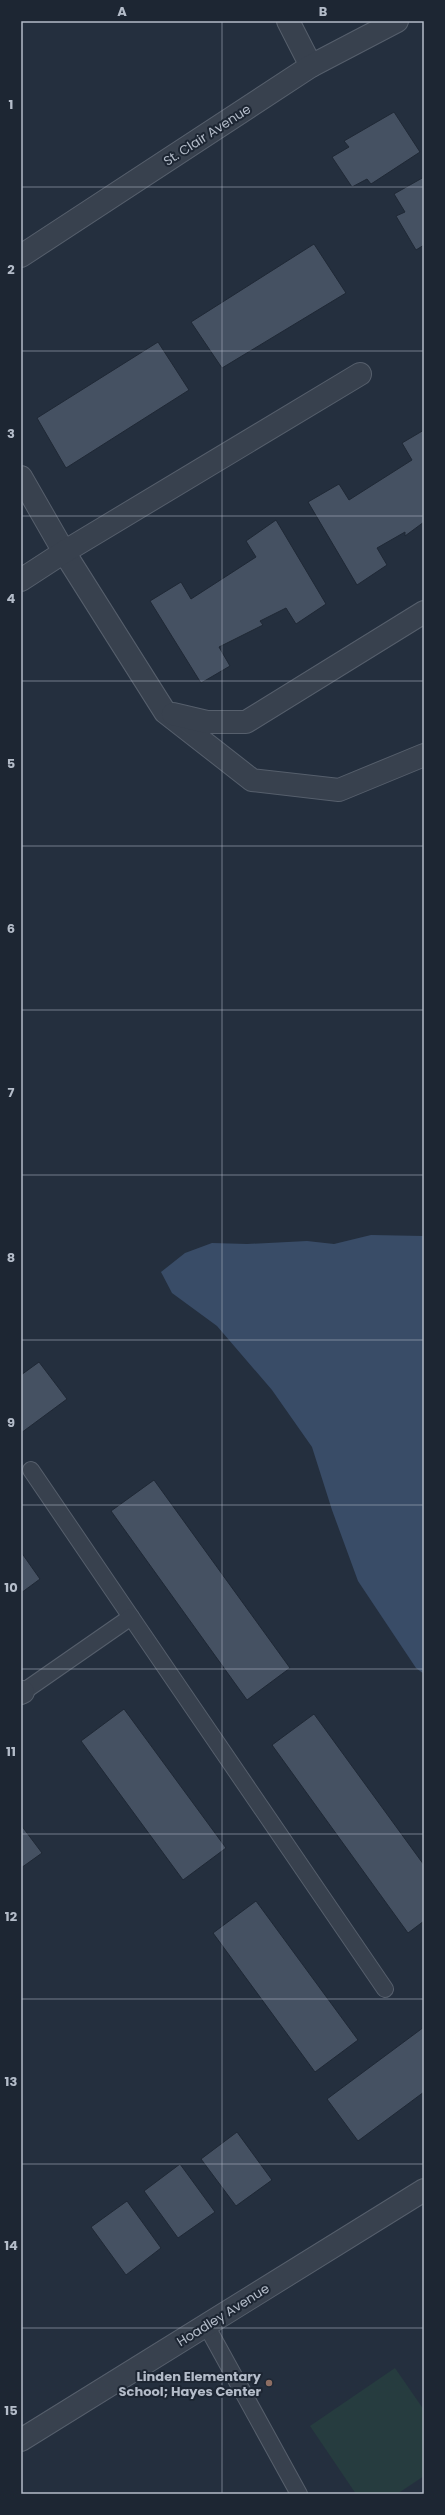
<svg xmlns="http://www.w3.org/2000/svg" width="445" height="2515" viewBox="0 0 445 2515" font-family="Poppins,sans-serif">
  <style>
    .green { fill: #263c3f }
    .water { fill: #394c67 }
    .building { fill: #455162; stroke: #1f2835 }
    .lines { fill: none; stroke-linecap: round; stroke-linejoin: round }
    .lane-casing { stroke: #565f6c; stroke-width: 18 }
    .street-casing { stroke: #565f6c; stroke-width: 24 }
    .lane { stroke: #38414e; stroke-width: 16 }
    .street { stroke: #38414e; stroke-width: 22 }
    .grid { fill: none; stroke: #b4bcc9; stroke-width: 1; stroke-opacity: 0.55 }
    .education-dot { fill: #8d6e63; stroke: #1d2633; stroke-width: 1.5 }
    .labels { text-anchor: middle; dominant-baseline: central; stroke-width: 4; stroke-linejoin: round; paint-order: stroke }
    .street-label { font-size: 13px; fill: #b4bcc9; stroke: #1d2633 }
    .poi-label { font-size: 13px; font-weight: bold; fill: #b4bcc9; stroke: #1d2633; text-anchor: end }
    .neatline { fill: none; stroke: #b4bcc9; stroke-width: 1.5 }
    .grid-label { font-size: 13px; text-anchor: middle; font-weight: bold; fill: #b4bcc9 }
  </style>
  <rect width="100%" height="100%" fill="#242f3e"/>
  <path class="green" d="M395,2368L424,2410V2476L397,2494H356L310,2426Z"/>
  <path class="water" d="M371,1235L424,1236V1674L416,1668L358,1581L332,1510L312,1447L272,1390L217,1326L172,1293L161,1272L185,1253L212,1243L247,1244L307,1241L334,1244Z"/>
  <g class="building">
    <path d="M394,112L420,152L371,184L367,179L352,187L332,157L349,147L344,141Z"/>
    <path d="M424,177V245L416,250L396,216L405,212L394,194Z"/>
    <path d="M314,244L346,293L222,368L191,322Z"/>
    <path d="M158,342L189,390L66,468L37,418Z"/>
    <path d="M424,430V522L405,536V532L377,548L387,565L357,585L308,502L339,484L349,500L412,460L402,443Z"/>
    <path d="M276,520L326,604L296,624L286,608L260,621L263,625L219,647L230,666L201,683L150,601L181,582L191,599L256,557L246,541Z"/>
    <path d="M39,1362L67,1399L21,1433V1375Z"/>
    <path d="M154,1480L290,1668L247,1700L111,1511Z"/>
    <path d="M21,1552L40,1579L21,1593Z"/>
    <path d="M124,1709L226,1848L183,1880L81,1741Z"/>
    <path d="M314,1714L424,1865V1921L408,1933L272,1745Z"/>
    <path d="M21,1825L42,1853L21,1868Z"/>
    <path d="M256,1901L358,2040L315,2072L213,1933Z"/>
    <path d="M424,2027V2092L358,2141L327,2099Z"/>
    <path d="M237,2132L272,2180L236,2206L201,2159Z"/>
    <path d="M180,2164L215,2212L178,2238L144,2191Z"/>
    <path d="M127,2201L161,2248L126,2275L91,2227Z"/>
  </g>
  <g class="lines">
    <g class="lane-casing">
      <g id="lane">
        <path d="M31,1470L131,1617"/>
        <path d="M23,1692L131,1617L385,1989"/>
        <path d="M206,2325L299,2494"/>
      </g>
    </g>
    <g class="street-casing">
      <g id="street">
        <path d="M288,21L311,66"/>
        <path d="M21,256L311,66L397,21"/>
        <path d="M21,477L64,552L165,712L252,780L339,790L424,755"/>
        <path d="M21,580L64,552L360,374"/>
        <path d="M173,714L207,722H246L424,612"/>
        <path d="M21,1693L23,1692"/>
        <path d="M21,2440L424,2190"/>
      </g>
    </g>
    <use href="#lane" class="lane"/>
    <use href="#street" class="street"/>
  </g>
  <path class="grid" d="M222,21V2494M21,187H424M21,351H424M21,516H424M21,681H424M21,846H424M21,1010H424M21,1175H424M21,1340H424M21,1505H424M21,1669H424M21,1834H424M21,1999H424M21,2164H424M21,2328H424"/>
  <circle class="education-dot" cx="269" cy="2383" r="4"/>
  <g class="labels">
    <g class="street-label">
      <text transform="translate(207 135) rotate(-33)">St. Clair Avenue</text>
      <text transform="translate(223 2315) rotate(-32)">Hoadley Avenue</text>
    </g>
    <g class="poi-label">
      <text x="261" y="2376">Linden Elementary<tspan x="261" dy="15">School; Hayes Center</tspan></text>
    </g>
  </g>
  <rect width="445" height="2515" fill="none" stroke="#1d2633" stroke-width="44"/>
  <rect x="22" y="22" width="401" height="2471" class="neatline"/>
  <g class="grid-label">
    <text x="122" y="16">A</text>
    <text x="323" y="16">B</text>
    <text x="11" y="109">1</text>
    <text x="11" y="274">2</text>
    <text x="11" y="438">3</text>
    <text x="11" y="603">4</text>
    <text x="11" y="768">5</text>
    <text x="11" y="933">6</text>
    <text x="11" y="1097">7</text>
    <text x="11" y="1262">8</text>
    <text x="11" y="1427">9</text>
    <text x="11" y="1592">10</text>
    <text x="11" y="1756">11</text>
    <text x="11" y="1921">12</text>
    <text x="11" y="2086">13</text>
    <text x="11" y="2250">14</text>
    <text x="11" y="2415">15</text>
  </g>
</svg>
